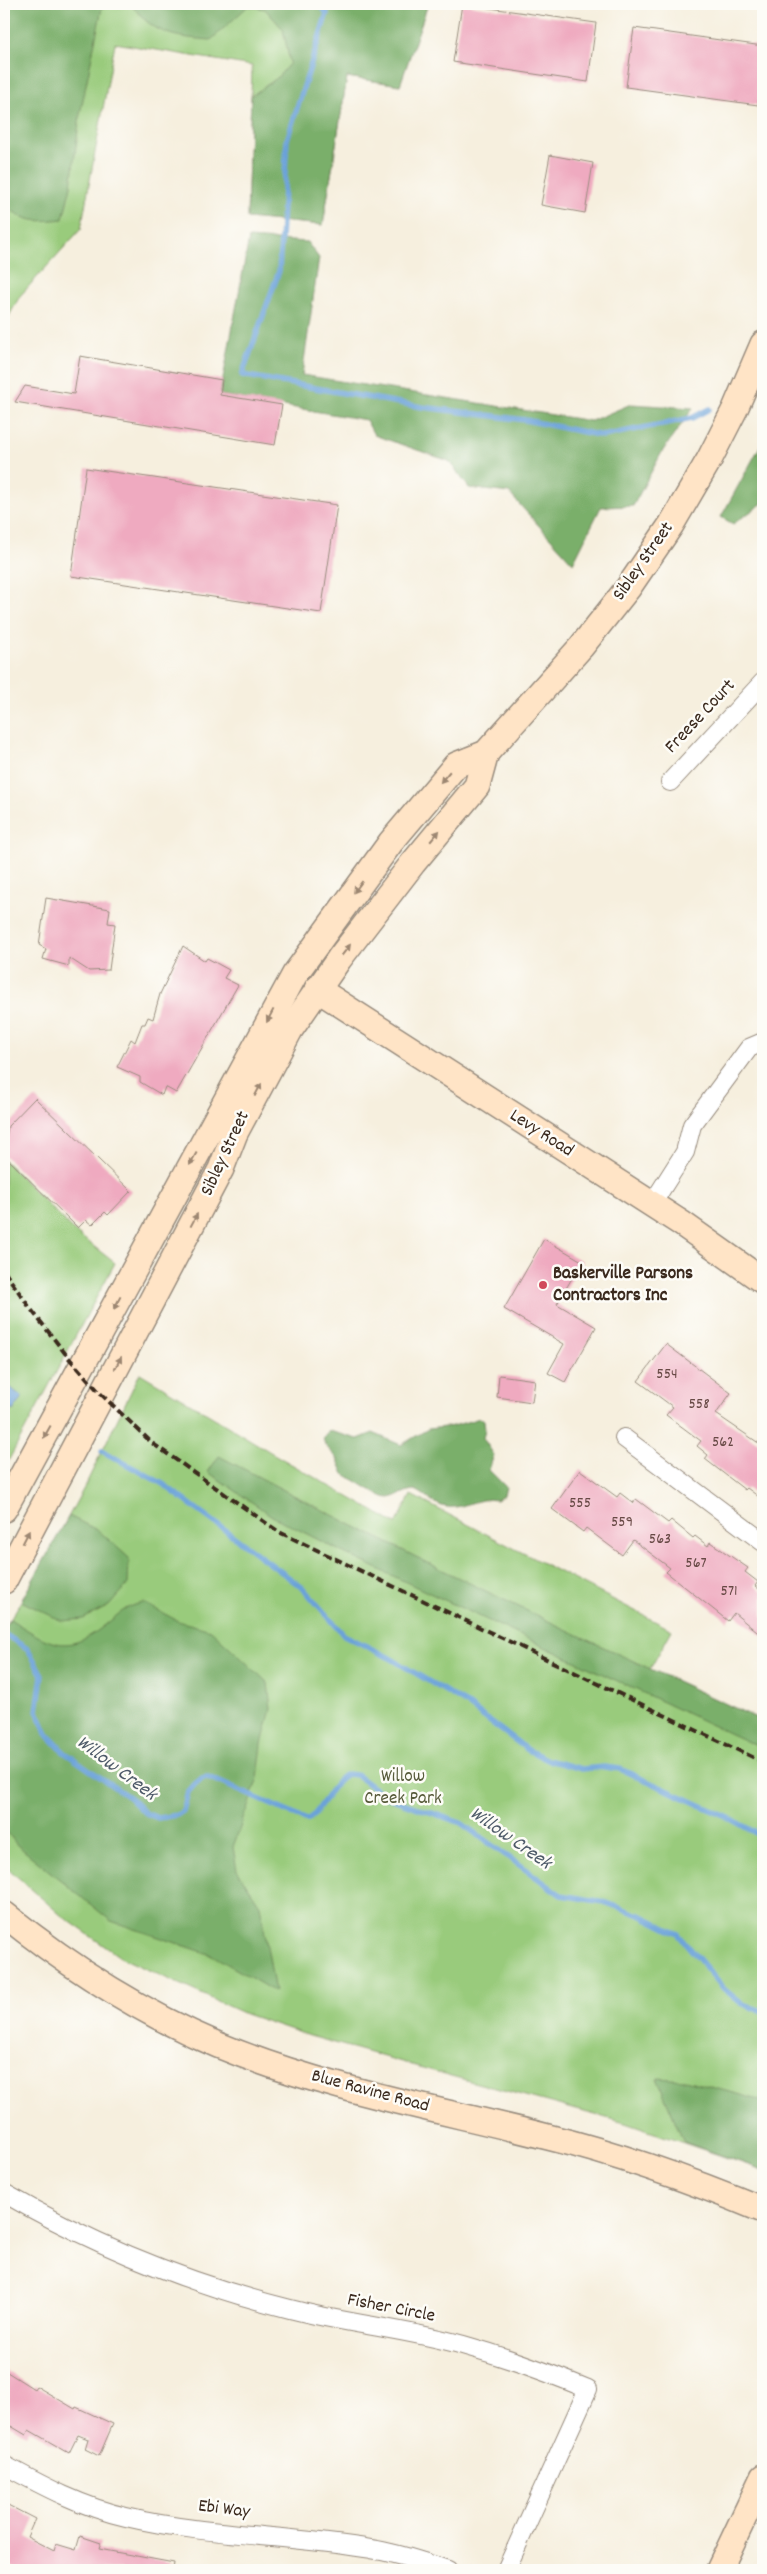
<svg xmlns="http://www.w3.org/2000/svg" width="767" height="2574" viewBox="0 0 767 2574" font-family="Dekko,sans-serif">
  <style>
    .green { fill: #99cb7b; stroke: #6a7a4c }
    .forest { fill: #7aaf6b; stroke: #5a6c44 }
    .water { fill: #6ba2d9; stroke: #53667c }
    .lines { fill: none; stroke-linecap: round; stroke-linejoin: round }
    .stream { stroke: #6ba2d9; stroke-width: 5.5 }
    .building { fill: #efaac0 }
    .street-casing { stroke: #988c7e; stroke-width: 20 }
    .secondary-casing { stroke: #988c7e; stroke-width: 28 }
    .street { stroke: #fff; stroke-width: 18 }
    .secondary { stroke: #ffe4c6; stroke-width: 25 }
    .rail { stroke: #3b2a1e; stroke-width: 4; stroke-dasharray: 8 4; stroke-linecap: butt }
    .oneway { fill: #9d8772 }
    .poi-dot { fill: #d1495b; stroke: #fdfcf7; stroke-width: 2 }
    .labels { text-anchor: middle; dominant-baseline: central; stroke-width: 5; stroke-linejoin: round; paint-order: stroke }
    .number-label { font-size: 16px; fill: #684a46 }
    .street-label { font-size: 19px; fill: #3b2a1e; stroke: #fdfcf7 }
    .poi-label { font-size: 19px; font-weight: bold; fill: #3b2a1e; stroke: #fdfcf7; text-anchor: start }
    .park-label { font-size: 19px; fill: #575a3a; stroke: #fdfcf7 }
    .water-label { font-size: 20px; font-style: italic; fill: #4e5a69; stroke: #fdfcf7 }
  </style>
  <rect width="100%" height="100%" fill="#fdfcf7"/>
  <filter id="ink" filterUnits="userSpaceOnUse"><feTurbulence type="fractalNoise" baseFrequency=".02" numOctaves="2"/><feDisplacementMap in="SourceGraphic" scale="10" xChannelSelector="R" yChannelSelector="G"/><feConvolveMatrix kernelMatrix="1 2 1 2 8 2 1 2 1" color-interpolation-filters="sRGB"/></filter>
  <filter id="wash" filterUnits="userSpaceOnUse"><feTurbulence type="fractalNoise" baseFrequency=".0096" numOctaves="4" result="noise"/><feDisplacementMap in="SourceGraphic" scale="20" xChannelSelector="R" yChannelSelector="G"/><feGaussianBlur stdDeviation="1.12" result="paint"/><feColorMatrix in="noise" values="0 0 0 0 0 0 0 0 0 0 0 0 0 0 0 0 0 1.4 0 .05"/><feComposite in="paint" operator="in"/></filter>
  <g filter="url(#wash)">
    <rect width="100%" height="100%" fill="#f6efde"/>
    <g class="green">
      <path d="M4,4H428L400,85L347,77L323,225L247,218L252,66L115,43L81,229L20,296L4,325Z"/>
      <path d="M4,1160L74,1231L115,1263L4,1469Z"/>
      <path d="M140,1373L272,1453L396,1524L411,1495L672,1630L650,1669L763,1721V2170L625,2123L451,2076L310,2036L245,2014L120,1957L62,1916L4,1865V1630L36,1576L85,1486Z"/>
    </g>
    <g class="forest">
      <path d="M4,4H108L102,8L80,114L71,186L63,219C35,222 27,223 4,205Z"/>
      <path d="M125,4H428L400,85L347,77L323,225L247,218L251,96L277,78L290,63L283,29L265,9L248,6L211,40C189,38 169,38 150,24C141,18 136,6 125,4Z"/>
      <path d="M249,238L307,242L319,258L302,375L591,421L631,404L693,408L662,452L633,506L601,507L573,563L509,493L469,488L449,461L374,435L366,420L220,395Z"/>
      <path d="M763,441V503L733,524L721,517Z"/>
      <path d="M480,1418L484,1421L485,1430L483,1438L494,1455L489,1470L506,1487L504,1495L497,1500C476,1496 461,1512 442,1506C432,1503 425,1494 415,1490C406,1490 398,1497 389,1498C380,1498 354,1479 344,1474L337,1458L325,1445L323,1438L329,1431L358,1439L373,1433L401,1445L428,1429L453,1426Z"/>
      <path d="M219,1456C397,1551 580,1637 763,1721V1749L346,1554L272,1516L208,1472Z"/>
      <path d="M69,1516L99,1531L129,1558L128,1584L109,1606L83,1619L62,1621L21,1601Z"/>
      <path d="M144,1603L178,1621L211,1630L268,1683L271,1709L262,1744L258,1778L233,1847L237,1870L260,1905L275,1992L212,1955L111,1921L17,1845L4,1828V1630L10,1619C52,1646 68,1657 110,1621C122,1611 129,1605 144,1603Z"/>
      <path d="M657,2078L685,2080L763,2101V2170L684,2142Z"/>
    </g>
    <path class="water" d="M4,1382L22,1397L13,1411L4,1404Z"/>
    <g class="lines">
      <g class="stream">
        <path d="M318,4L327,13L287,140L279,271L242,375L422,407L525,420L603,436L692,418L709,409"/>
        <path d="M102,1451L163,1484L303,1588L344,1635L390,1658L465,1703L528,1750L548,1760L582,1769L604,1767L620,1769L729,1818L763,1837"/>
        <path d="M4,1634L28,1649L42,1675L37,1711L47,1734L64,1752L130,1798L145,1813L158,1818L177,1815L183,1811L188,1792L195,1784L202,1778L208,1777L307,1820L315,1814L340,1778L347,1774L356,1775L386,1797L461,1823L561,1895L604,1902L640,1915L678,1934L724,1989L741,2003L763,2012"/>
      </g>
    </g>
    <g id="blocks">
      <g class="building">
        <path d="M462,4L596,23L588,82L453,62Z"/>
        <path d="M634,28L763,46L758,105L626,87Z"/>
        <path d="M550,155L593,163L585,213L541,205Z"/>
        <path d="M80,356L222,380L220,395L282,405L275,445L15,402L25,386L74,394Z"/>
        <path d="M86,468L337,505L321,613L71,576Z"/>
        <path d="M46,898L110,909L108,923L115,924L109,970L89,971L69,958V966L43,959L46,949L39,945Z"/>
        <path d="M183,946L205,961L207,958L229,970L224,978L238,985L176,1093L165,1087L162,1095L140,1082V1077L117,1067L131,1039L135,1042L142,1024H145L148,1017L153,1019L160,994Z"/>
        <path d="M35,1098L131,1191L108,1215L105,1212L92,1225L86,1220L78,1228L4,1155L8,1126Z"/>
        <path d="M544,1239L582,1261L557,1304L596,1327L565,1382L548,1373L564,1344L504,1309Z"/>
        <path d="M666,1344L731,1393L716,1414L763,1446V1500L747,1488L745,1490L705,1459L708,1455L697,1446L701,1441L666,1415L673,1407L638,1381Z"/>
        <path d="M499,1375L535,1380L532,1402L497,1397Z"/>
        <path d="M580,1470L617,1497L620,1493L633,1503L636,1499L668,1523L671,1520L693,1538L695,1536L708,1546L710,1542L748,1568L745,1572L758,1582L755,1586L763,1592V1637L734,1613L728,1621L666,1572L670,1568L633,1540L622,1555L586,1528L583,1532L552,1509Z"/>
        <path d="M4,2370L34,2389L36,2386L75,2409L76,2407L113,2424L99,2456L85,2449L88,2439L78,2435L69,2453L29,2430L26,2435L4,2422Z"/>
        <path d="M4,2503L35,2519L27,2537L54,2551L56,2544L76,2550L80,2536L101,2543L99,2549L174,2563L173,2570H18L4,2563Z"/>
      </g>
    </g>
  </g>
  <g filter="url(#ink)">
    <use href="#blocks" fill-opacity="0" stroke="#988c7e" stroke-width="1"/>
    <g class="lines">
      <g class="street-casing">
        <g id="street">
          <path d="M670,782L763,682"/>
          <path d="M652,1204L685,1152L692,1125L749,1048L763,1042"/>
          <path d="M624,1438L763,1542"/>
          <path d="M4,2193C94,2245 189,2284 290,2309C347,2324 406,2329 463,2345C506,2357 547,2372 588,2389L506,2570"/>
          <path d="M4,2465C43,2486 82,2507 126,2517C206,2536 290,2535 371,2549C398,2553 423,2562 448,2570"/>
        </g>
      </g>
      <g class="secondary-casing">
        <g id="secondary">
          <path d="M317,989L681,1223L763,1281"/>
          <path d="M4,1509L295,974L391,842L456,765L486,753L581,647L628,588L671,525L709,460L735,409L763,344"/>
          <path d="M4,1581L221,1169L235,1133L290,1030L339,959L413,863L477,786L486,753"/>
          <path d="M4,1914C70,1967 140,2012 218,2045C324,2089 438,2109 548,2137C622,2155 693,2181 763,2210"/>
          <path d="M719,2570L763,2477"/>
        </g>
      </g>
      <use href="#street" class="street"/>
      <use href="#secondary" class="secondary"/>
      <path class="rail" d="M4,1271L30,1308L68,1357L101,1394L152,1443L279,1532L763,1762"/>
    </g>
    <defs><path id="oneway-solid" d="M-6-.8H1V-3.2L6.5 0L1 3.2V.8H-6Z" transform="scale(1.25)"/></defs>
    <g class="oneway">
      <use href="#oneway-solid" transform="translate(445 777) rotate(130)"/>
      <use href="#oneway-solid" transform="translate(435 836) rotate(-50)"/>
      <use href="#oneway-solid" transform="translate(358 887) rotate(127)"/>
      <use href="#oneway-solid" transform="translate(346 950) rotate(-52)"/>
      <use href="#oneway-solid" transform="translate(270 1016) rotate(118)"/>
      <use href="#oneway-solid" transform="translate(258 1090) rotate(-62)"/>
      <use href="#oneway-solid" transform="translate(193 1159) rotate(119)"/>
      <use href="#oneway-solid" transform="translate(194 1220) rotate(-62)"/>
      <use href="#oneway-solid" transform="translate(117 1303) rotate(118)"/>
      <use href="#oneway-solid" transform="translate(118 1363) rotate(-62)"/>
      <use href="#oneway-solid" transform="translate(47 1432) rotate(119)"/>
      <use href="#oneway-solid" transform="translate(26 1537) rotate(-63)"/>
    </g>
  </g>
  <circle class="poi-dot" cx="543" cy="1285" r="5"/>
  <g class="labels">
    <g class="number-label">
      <text x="667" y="1374">554</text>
      <text x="699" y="1404">558</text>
      <text x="723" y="1442">562</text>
      <text x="580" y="1503">555</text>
      <text x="622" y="1522">559</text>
      <text x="660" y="1539">563</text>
      <text x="696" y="1563">567</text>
      <text x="729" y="1591">571</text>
    </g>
    <g class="street-label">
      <text transform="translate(644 562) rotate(-55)">Sibley Street</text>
      <text transform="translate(701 717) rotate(-47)">Freese Court</text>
      <text transform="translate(541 1134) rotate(33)">Levy Road</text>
      <text transform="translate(226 1154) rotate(-65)">Sibley Street</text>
      <text transform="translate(370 2092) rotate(15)">Blue Ravine Road</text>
      <text transform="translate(391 2309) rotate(11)">Fisher Circle</text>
      <text transform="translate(224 2510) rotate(7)">Ebi Way</text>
    </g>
    <g class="poi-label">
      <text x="553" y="1274">Baskerville Parsons<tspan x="553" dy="22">Contractors Inc</tspan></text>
    </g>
    <g class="park-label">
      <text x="403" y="1777">Willow<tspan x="403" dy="22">Creek Park</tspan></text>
    </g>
    <g class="water-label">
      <text transform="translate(116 1769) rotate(37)">Willow Creek</text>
      <text transform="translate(510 1839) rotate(35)">Willow Creek</text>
    </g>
  </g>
  <rect width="767" height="2574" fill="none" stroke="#fdfcf7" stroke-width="20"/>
</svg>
